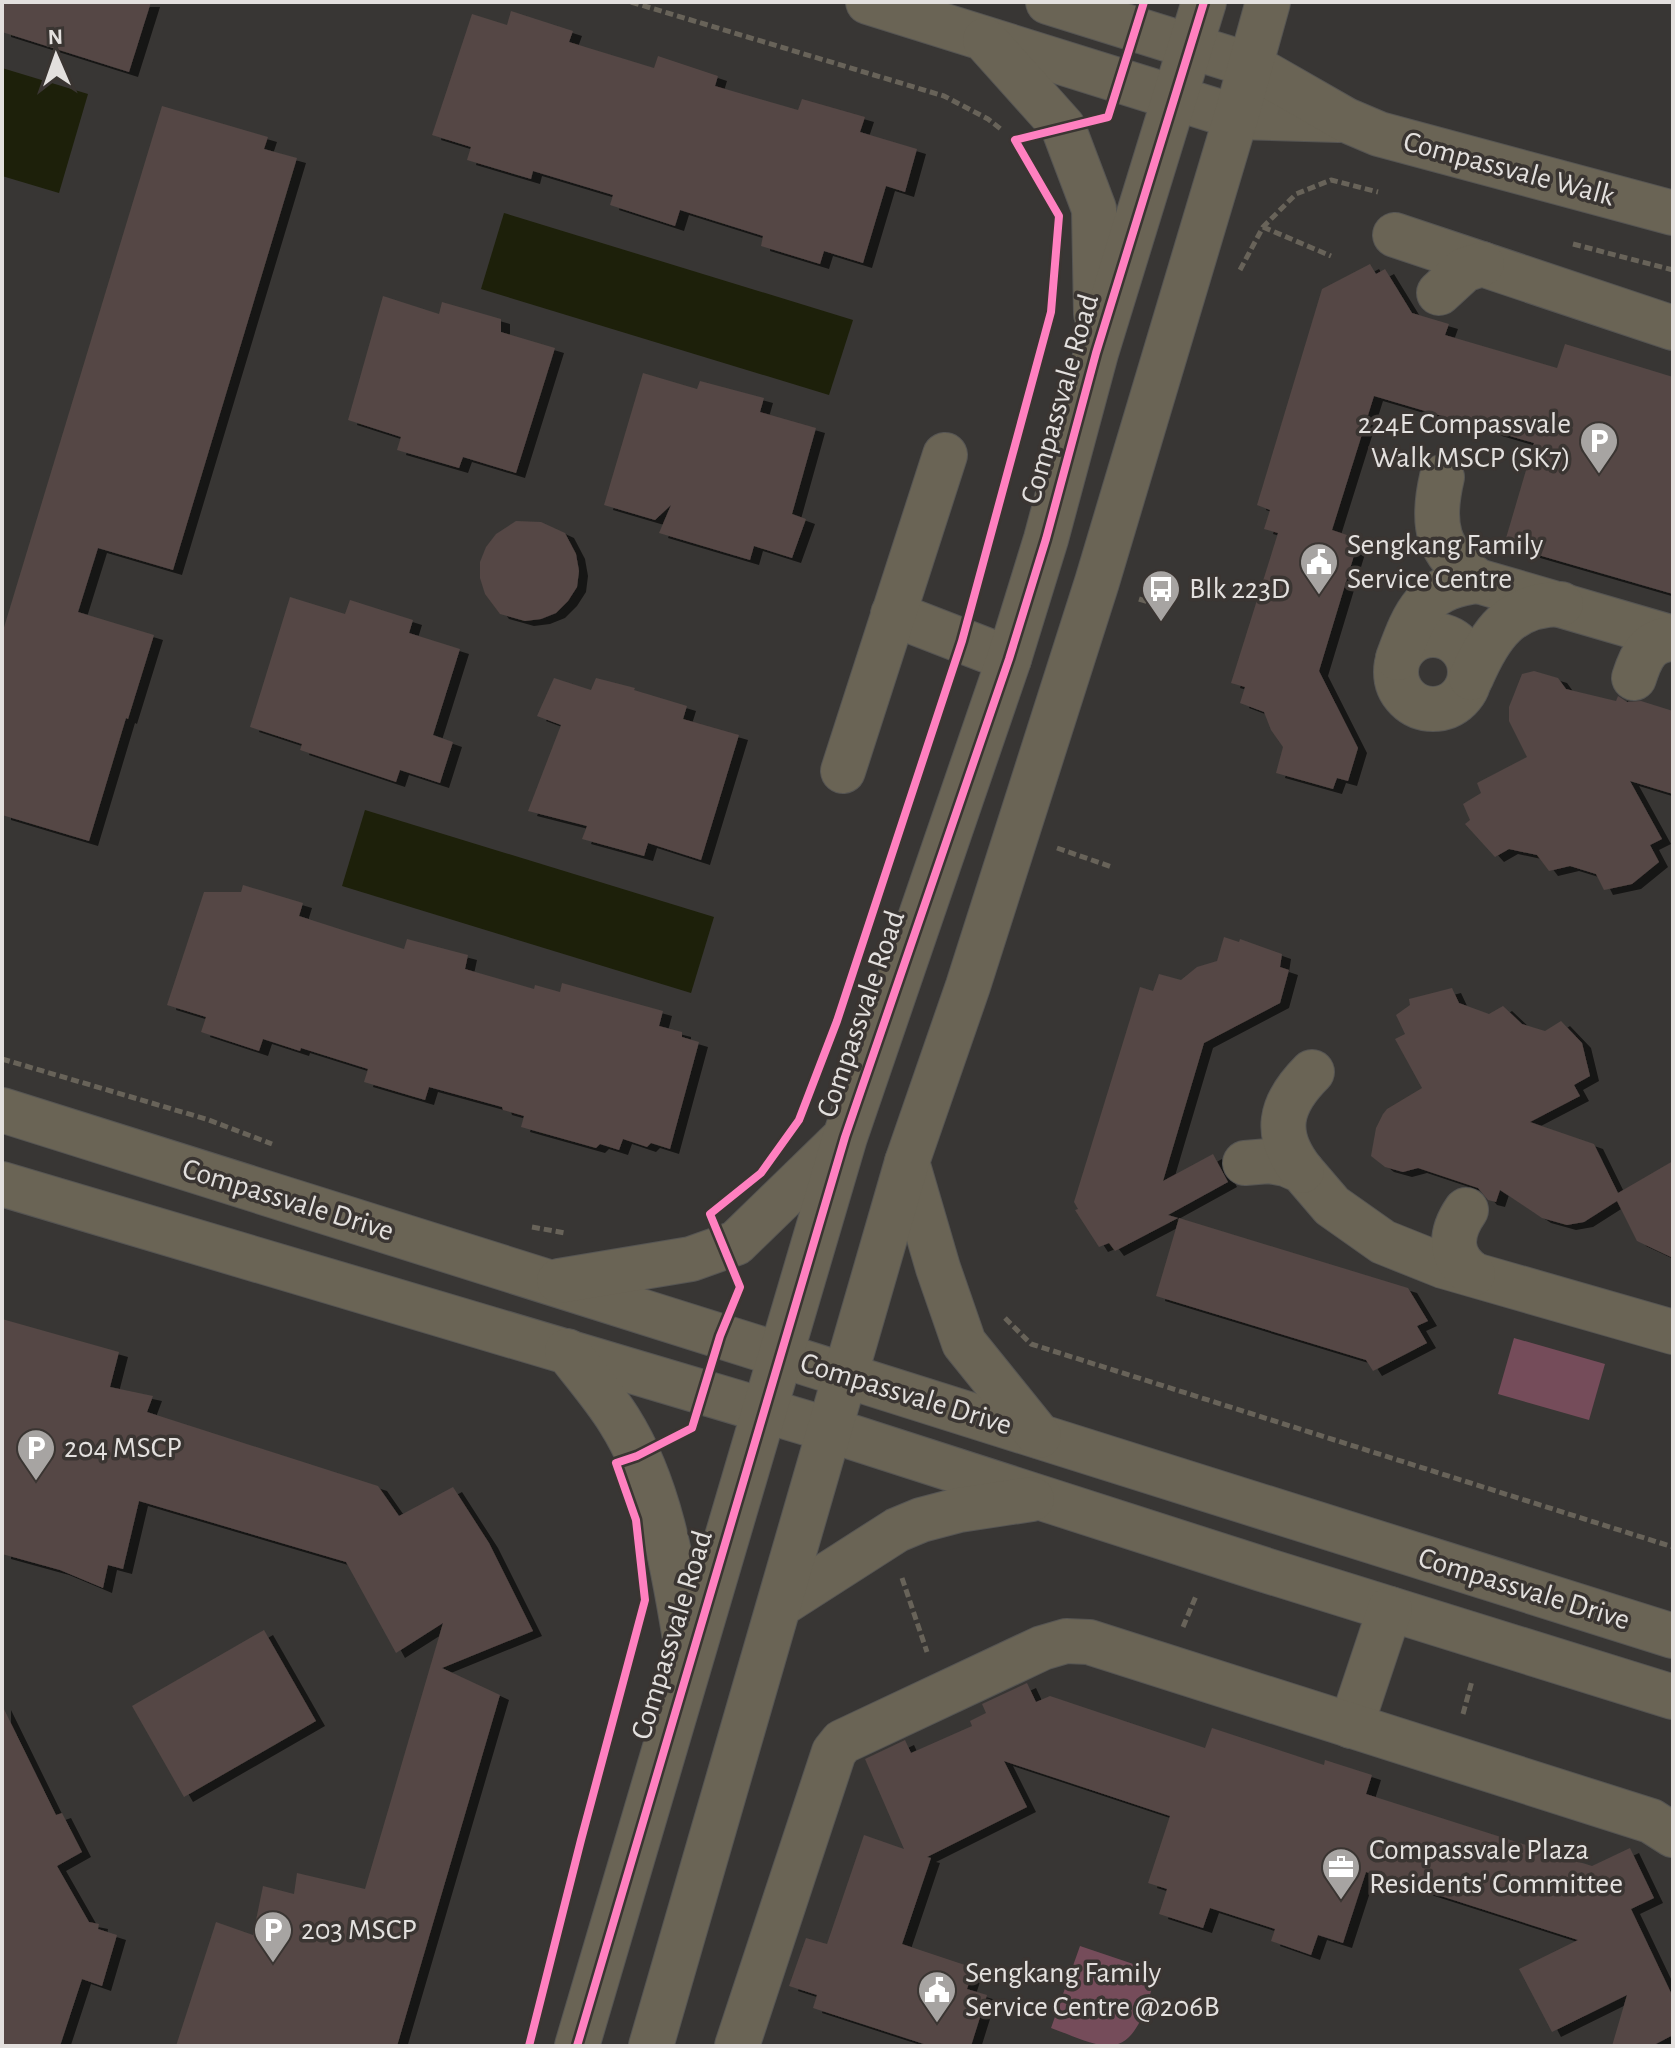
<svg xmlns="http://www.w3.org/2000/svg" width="1675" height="2048" viewBox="0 0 1675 2048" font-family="'Alegreya Sans',sans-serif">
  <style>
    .green { fill: #754c5a }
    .water { fill: #1d200a }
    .building { fill: #544745; filter: url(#shadow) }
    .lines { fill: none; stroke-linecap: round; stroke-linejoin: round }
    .minor-casing { stroke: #565553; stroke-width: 46 }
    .path { stroke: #686359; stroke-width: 5; stroke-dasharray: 8 4; stroke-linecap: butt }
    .minor { stroke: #6a6455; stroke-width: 44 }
    .cycleway-casing { stroke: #3a3532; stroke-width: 13 }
    .cycleway { stroke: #ff80c0; stroke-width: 8 }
    .labels { text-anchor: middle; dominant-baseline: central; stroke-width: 7; stroke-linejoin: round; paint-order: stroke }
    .street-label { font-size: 30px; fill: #e3e0de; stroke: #3a3532 }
    .poi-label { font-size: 30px; fill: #e3e0de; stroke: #3a3532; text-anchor: start }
  </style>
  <defs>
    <filter id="shadow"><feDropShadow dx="9" dy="5" stdDeviation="0" flood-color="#0009"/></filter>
  </defs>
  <rect width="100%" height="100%" fill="#383634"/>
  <g class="green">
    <path d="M1514,1338L1605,1364L1589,1420L1498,1394Z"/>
    <path d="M1080,1946L1157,1972C1148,1997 1141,2048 1105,2046C1087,2043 1068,2034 1051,2028Z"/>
  </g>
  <g class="water">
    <path d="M2,68L88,94L59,193L2,176Z"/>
    <path d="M504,213L853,320L829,395L481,289Z"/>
    <path d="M365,810L714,917L691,993L342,886Z"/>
  </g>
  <g class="building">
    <path d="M2,2H151L129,72L2,32Z"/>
    <path d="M511,11L573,31L569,42L654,68L658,56L718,76L715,86L798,110L802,99L865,117L860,132L917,149L905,192L886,186L863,263L824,251L820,264L761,246L763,236L680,210L675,226L610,205L613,195L533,171L531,179L467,160L471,147L432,135L472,14L507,25Z"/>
    <path d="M162,106L268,137L264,149L297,158L173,570L98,548L78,612L154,635L128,719L126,718L89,841L2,815V634Z"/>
    <path d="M1370,264L1376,274L1385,269L1412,313L1449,324L1445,335L1557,368L1565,344L1673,377V594L1504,545L1534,443L1374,396L1332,530L1359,539L1319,671L1358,748L1348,781L1337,778L1333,789L1276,773L1283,747L1271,730L1264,712L1240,703L1245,687L1231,683L1278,533L1264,529L1270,510L1257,505L1322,289Z"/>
    <path d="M383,296L439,314L442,302L501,319V332L555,348L516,473L463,457L459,468L397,450L401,437L348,420Z"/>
    <path d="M643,373L697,389L700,381L764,398L760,412L816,428L792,514L806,519L792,558L754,546L750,560L659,533L671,505L655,520L604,505Z"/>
    <path d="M516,521L541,522L565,533L576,554L579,571L577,587L568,601L556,613L541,619L525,621L500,614L485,594L480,578V562L486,547L496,534Z"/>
    <path d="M290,597L345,614L350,600L413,620L409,633L460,649L433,735L453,742L440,783L400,770L396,782L300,750L302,744L250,727Z"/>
    <path d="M1534,671L1558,678L1566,689L1616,701L1618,696L1627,702L1641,701L1673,711V794L1630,781L1662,839L1650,845L1659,862L1632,884L1604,890L1596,874L1570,866L1549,871L1537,855L1509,849L1495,857L1465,824L1470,820L1463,804L1481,793L1477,783L1527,757L1509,721V707L1522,674Z"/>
    <path d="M554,678L591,690L596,678L635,688L634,690L687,706L683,719L739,735L701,860L648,843L644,856L582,839L587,826L528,811L561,725L537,716Z"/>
    <path d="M243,885L303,903L299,916L355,934L404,949L407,939L468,955L465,969L534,989L535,985L560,992L562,983L663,1011L659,1026L682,1032V1037L699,1042L670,1149L651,1143L647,1147L623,1139L619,1150L600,1144L596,1148L521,1127L524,1116L503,1110L502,1107L429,1087L425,1100L364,1082L368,1069L301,1048L300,1051L263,1039L259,1051L201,1032L206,1017L167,1005L204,892H241Z"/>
    <path d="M1224,937L1239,942L1240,939L1282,954L1280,967L1289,970L1280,1003L1204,1043L1163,1181L1213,1154L1228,1182L1168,1215L1178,1218L1115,1251L1109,1243L1099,1247L1075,1210L1078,1209L1074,1202L1140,987L1153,991L1159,974L1181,980L1197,967L1217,961Z"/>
    <path d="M1452,988L1459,1003L1489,1014L1503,1006L1522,1024L1545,1031L1561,1021L1582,1043L1590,1076L1574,1085L1580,1096L1530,1122L1594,1144L1618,1193L1673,1161V1258L1637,1241L1617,1201L1584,1222L1567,1225L1542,1218L1500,1190L1496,1202L1488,1200L1478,1188L1418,1168L1403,1172L1385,1167L1371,1156L1376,1128L1383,1114L1387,1109L1422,1088L1395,1039L1405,1034L1396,1015L1410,1005L1409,999Z"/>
    <path d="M1179,1218L1408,1288L1428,1321L1417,1326L1427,1343L1373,1371L1366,1360L1156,1296Z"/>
    <path d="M2,1319L119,1352L110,1387L153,1396L147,1412L378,1486L399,1516L453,1487L489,1543L533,1631L442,1668L500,1695L397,2046H176L216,1922L253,1935L263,1886L294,1894L297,1873L365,1889L443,1623L396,1653L346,1562L139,1501L123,1569L108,1565L103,1588L60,1570L2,1554Z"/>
    <path d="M264,1630L316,1721L184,1797L132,1706Z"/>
    <path d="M1027,1683L1036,1702L1050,1696L1205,1748L1212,1728L1324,1765L1325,1760L1372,1775L1366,1794L1592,1866L1630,1848L1654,1898L1631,1909L1673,1997V2035L1652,2046H1612L1627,1995L1552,2032L1519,1969L1578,1940L1366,1872L1343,1943L1318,1935L1311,1955L1271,1941L1275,1929L1210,1908L1203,1928L1159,1914L1167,1889L1148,1883L1170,1816L1004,1761L1027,1807L927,1857L931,1858L902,1944L974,1968L967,1989L987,1995L971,2046H930L813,2008L817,1995L789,1986L806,1938L827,1944L864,1835L904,1849L865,1759L905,1740L911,1753L972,1726L970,1721L986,1713L982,1704Z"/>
    <path d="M2,1705L56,1815L62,1813L82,1852L57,1866L89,1922L99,1924L98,1929L117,1935L102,1986L82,1979L60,2046H2Z"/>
  </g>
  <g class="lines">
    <g class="minor-casing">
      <g id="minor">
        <path d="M868,2L1236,117L1339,120"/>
        <path d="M1048,2L1250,65L1346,120L1379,134L1673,213"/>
        <path d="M985,40L1063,127L1094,209L1096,314"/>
        <path d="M1395,235L1673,328"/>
        <path d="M1439,293L1464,270L1482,264"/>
        <path d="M1442,477C1431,524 1436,553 1478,581L1673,638"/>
        <path d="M893,614L1009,659"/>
        <circle cx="1433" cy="672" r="37"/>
        <path d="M1398,658C1415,612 1424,587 1478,581"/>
        <path d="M1471,678C1490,634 1510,604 1561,604"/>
        <path d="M1634,678C1641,656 1648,640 1673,639"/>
        <path d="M843,771L945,455"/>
        <path d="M2,1110L1673,1636"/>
        <path d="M907,1162L938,1268L964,1343L1039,1436"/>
        <path d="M1245,1163L1269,1161L1286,1164L1302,1171L1332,1206L1383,1242L1443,1266L1673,1332"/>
        <path d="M1302,1171C1273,1134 1279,1105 1312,1072"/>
        <path d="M2,1184L830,1430L1262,1569L1673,1697"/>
        <path d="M1466,1210C1450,1233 1448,1257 1473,1274"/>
        <path d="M559,1281L691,1259L736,1243L843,1139"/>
        <path d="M567,1351C584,1373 604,1396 619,1420C662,1488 674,1573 687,1651"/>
        <path d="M780,1605L897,1530L921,1520L959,1510L1032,1499"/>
        <path d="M1351,1726L1390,1609"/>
        <path d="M577,2046L845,1137L1009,659L1046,539L1096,353L1204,2"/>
        <path d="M651,2046L907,1162L968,986L1097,582L1236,117L1268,2"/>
        <path d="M737,2046L834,1752L842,1742L1042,1648L1066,1641L1089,1642L1651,1821L1673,1835"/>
      </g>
    </g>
    <g class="path">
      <path d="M631,2L944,96L988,119L1002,130"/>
      <path d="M1263,227L1331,256"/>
      <path d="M1573,244L1673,270"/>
      <path d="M1240,270L1263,227L1296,194L1331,180L1378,192"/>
      <path d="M1139,599L1173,610"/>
      <path d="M1057,848L1112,867"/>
      <path d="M2,1059L206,1119L272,1144"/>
      <path d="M532,1227L565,1233"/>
      <path d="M1005,1318L1031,1344L1673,1547"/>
      <path d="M902,1578L927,1652"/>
      <path d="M1183,1627L1196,1596"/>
      <path d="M1463,1714L1472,1681"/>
    </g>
    <use href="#minor" class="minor"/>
    <g class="cycleway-casing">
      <g id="cycleway">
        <path d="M529,2046L581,1840L645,1600L636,1520L616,1463L637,1456L692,1428L720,1336L740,1287L710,1214L761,1173L799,1120L837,1021L962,641L1051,312L1059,216L1015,140L1108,117L1144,2"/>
        <path d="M577,2046L845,1137L1009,659L1046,539L1096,353L1204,2"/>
      </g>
    </g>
    <use href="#cycleway" class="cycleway"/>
  </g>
  <defs>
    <g id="parking-pin" transform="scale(2)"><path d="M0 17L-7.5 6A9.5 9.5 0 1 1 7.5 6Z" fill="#a7a4a2" stroke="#3a3532"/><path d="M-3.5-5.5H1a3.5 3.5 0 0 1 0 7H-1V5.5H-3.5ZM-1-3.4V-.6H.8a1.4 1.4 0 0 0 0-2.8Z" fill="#fff"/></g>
    <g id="civic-pin" transform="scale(2)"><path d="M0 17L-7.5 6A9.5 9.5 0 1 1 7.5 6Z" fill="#a7a4a2" stroke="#3a3532"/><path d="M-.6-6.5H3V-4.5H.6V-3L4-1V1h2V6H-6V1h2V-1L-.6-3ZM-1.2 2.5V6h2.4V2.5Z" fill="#fff"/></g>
    <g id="bus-pin" transform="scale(2)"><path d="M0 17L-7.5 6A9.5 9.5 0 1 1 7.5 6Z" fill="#a7a4a2" stroke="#3a3532"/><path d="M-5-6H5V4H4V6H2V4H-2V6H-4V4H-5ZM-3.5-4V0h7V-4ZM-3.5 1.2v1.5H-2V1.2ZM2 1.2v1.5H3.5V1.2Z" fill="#fff"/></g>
    <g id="office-pin" transform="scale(2)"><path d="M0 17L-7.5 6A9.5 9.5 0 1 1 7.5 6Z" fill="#a7a4a2" stroke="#3a3532"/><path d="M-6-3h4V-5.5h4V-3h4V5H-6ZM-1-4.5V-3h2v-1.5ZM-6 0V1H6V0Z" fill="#fff"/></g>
  </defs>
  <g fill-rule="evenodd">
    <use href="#parking-pin" x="1599" y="441"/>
    <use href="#civic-pin" x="1319" y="562"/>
    <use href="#bus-pin" x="1161" y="589"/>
    <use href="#parking-pin" x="36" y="1448"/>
    <use href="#office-pin" x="1341" y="1867"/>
    <use href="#parking-pin" x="273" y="1930"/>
    <use href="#civic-pin" x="937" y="1990"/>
  </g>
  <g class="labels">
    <g class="street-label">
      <text transform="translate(1509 169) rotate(15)">Compassvale Walk</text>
      <text transform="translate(1060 399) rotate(-74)">Compassvale Road</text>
      <text transform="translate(861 1014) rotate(-71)">Compassvale Road</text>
      <text transform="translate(288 1200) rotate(17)">Compassvale Drive</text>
      <text transform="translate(906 1394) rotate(17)">Compassvale Drive</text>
      <text transform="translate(1524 1589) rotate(17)">Compassvale Drive</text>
      <text transform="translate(672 1635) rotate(-73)">Compassvale Road</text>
    </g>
    <g class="poi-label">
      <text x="1571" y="424" text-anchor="end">224E Compassvale<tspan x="1571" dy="34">Walk MSCP (SK7)</tspan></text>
      <text x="1347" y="545">Sengkang Family<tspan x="1347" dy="34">Service Centre</tspan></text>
      <text x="1189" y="589">Blk 223D</text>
      <text x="64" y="1448">204 MSCP</text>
      <text x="1369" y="1850">Compassvale Plaza<tspan x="1369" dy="34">Residents' Committee</tspan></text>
      <text x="301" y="1930">203 MSCP</text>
      <text x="965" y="1973">Sengkang Family<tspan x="965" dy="34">Service Centre @206B</tspan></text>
    </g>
  </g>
  <rect width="1675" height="2048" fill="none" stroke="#e3e0de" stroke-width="8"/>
  <g transform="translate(56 56) rotate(358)" stroke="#3a3532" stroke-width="6" paint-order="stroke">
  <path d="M0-6L14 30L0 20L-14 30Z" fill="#e3e0de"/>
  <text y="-12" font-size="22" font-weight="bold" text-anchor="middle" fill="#e3e0de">N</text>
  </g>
</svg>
